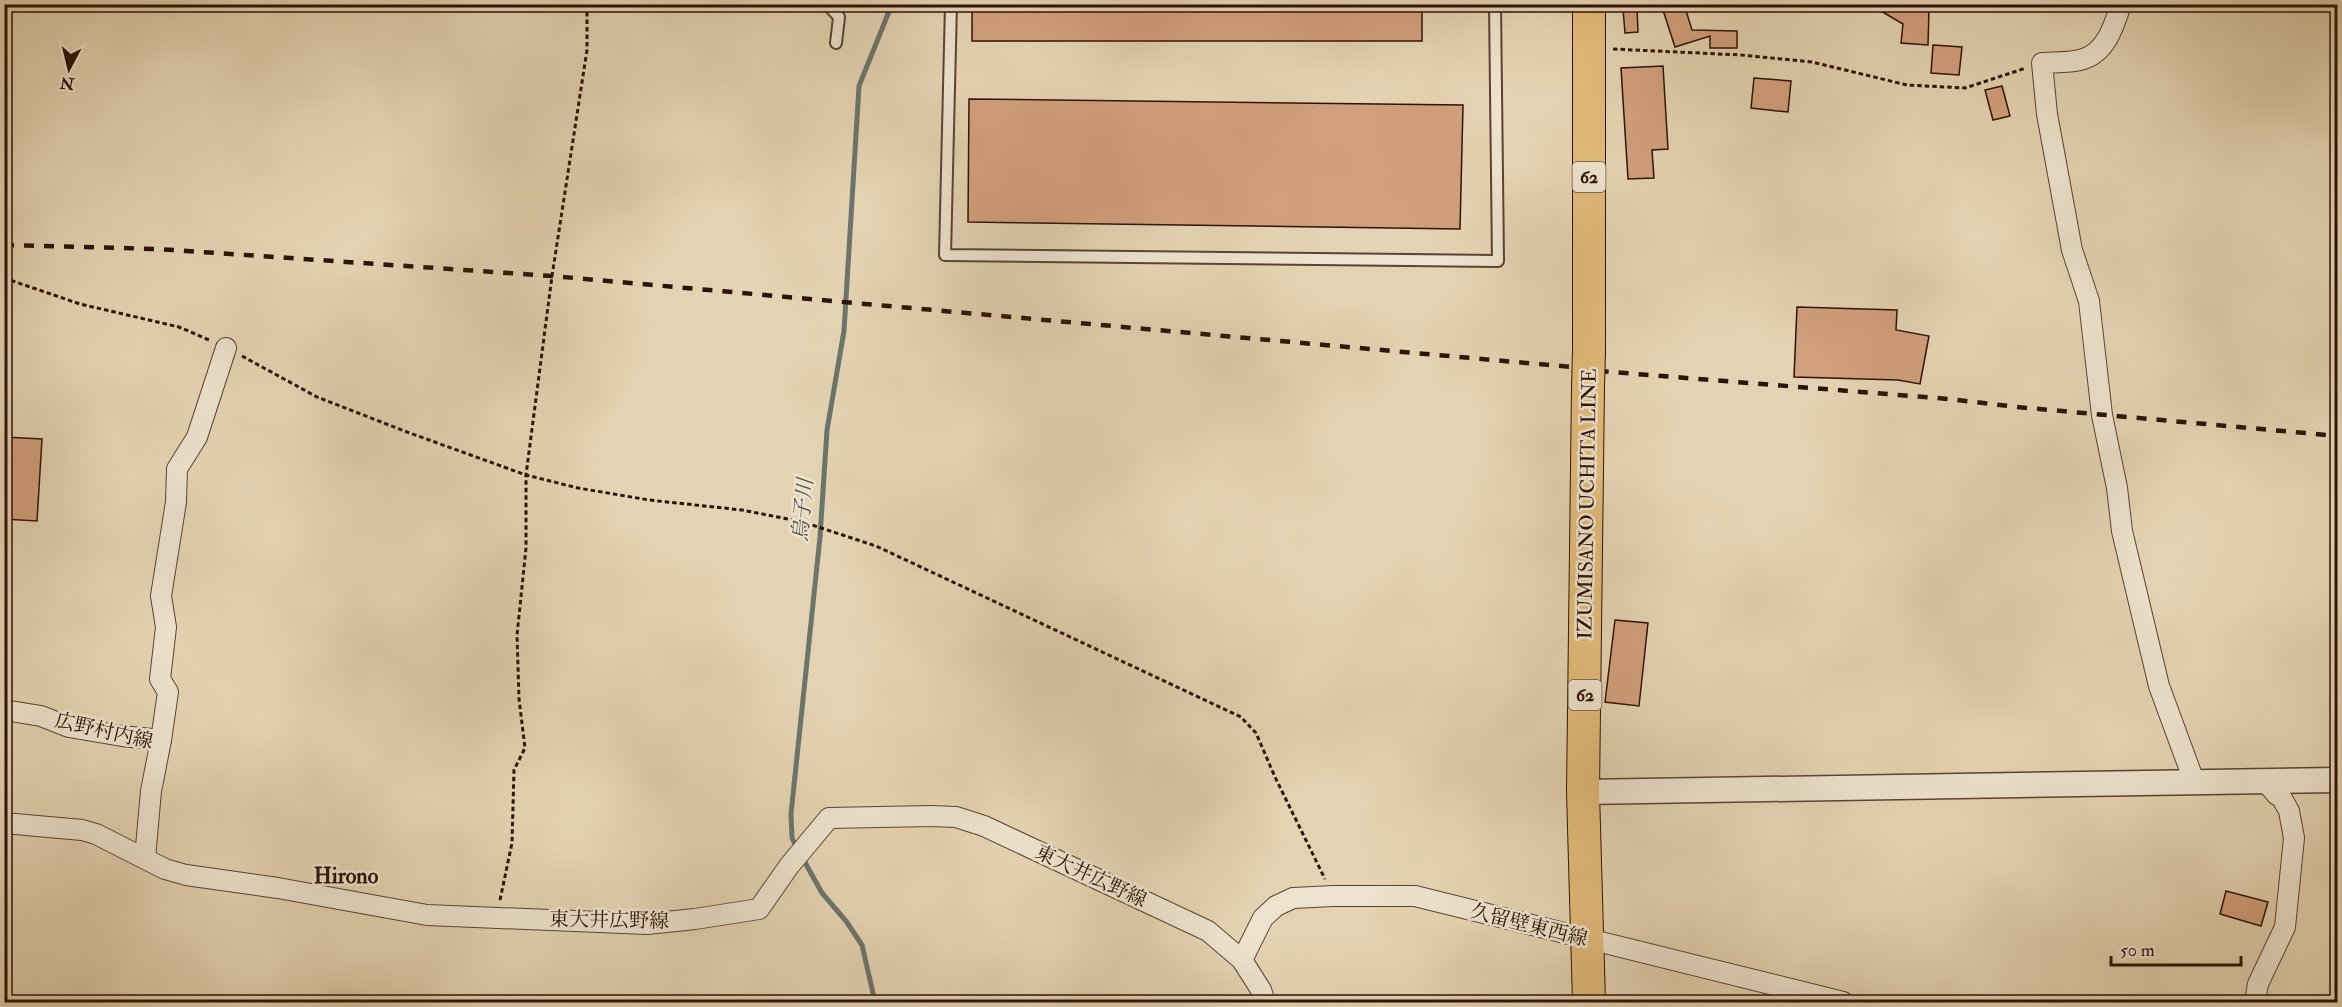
<svg xmlns="http://www.w3.org/2000/svg" width="2342" height="1007" viewBox="0 0 2342 1007" font-family="'IM FELL Double Pica','Noto Serif JP',serif">
  <style>
    .lines { fill: none; stroke-linecap: round; stroke-linejoin: round }
    .stream { stroke: #6b756b; stroke-width: 5 }
    .building { fill: #d29f7c; stroke: #2d1207; stroke-width: 1.5 }
    .service-casing { stroke: #5b4232; stroke-width: 14 }
    .minor-casing { stroke: #5b4232; stroke-width: 22 }
    .tertiary-casing { stroke: #5b4232; stroke-width: 27 }
    .primary-casing { stroke: #2d1207; stroke-width: 34 }
    .path { stroke: #2d1207; stroke-width: 3; stroke-dasharray: 4.5 3; stroke-linecap: butt }
    .service { stroke: #ede2cd; stroke-width: 10 }
    .minor { stroke: #ede2cd; stroke-width: 20 }
    .tertiary { stroke: #ede2cd; stroke-width: 24 }
    .primary { stroke: #e2ba79; stroke-width: 32 }
    .rail { stroke: #2d1207; stroke-width: 4.5; stroke-dasharray: 10 10; stroke-linecap: butt }
    .primary-bridge-casing { stroke: #2d1207; stroke-width: 34; stroke-linecap: butt }
    .primary-bridge { stroke: #e2ba79; stroke-width: 32 }
    .labels { text-anchor: middle; dominant-baseline: central; stroke-width: 5; stroke-linejoin: round; paint-order: stroke }
    .shield { fill: #ede2cd; stroke: #675042; stroke-width: 1.5 }
    .shield-label { font-size: 18px; font-weight: bold; fill: #2d1207 }
    .street-label { font-size: 20px; fill: #2d1207; stroke: #ede2cd }
    .water-label { font-size: 21px; font-style: italic; fill: #514c41; stroke: #ede2cd }
    .quarter-label { font-size: 22px; font-weight: bold; fill: #2d1207; stroke: #ede2cd }
  </style>
  <rect width="100%" height="100%" fill="#e4d3b2"/>
  <filter id="stains"><feTurbulence type="fractalNoise" baseFrequency=".00333" numOctaves="4"/><feColorMatrix values="0 0 0 0 .2 0 0 0 0 .09 0 0 0 0 .02 0 0 0 .5 -.17"/></filter>
  <radialGradient id="worn" r=".72"><stop offset=".6" stop-color="#630" stop-opacity="0"/><stop offset="1" stop-color="#630" stop-opacity=".3"/></radialGradient>
  <g class="lines">
    <g class="stream">
      <path d="M797,848L792,838L791,814L820,537L827,430L844,331L859,86L892,4"/>
      <path d="M802,857L822,893L846,921L862,945L875,1002"/>
    </g>
  </g>
  <g class="building">
    <rect x="972" y="4" width="450" height="37"/>
    <path d="M1661,4H1684L1692,30L1737,31V48H1710V36L1675,47Z"/>
    <path d="M1869,4H1923V9H1929L1928,45L1901,43L1903,24Z"/>
    <path d="M1637,8L1638,32L1625,33L1623,9Z"/>
    <path d="M1933,45L1962,47L1959,75L1931,73Z"/>
    <path d="M1663,66L1668,149L1652,150L1654,178L1628,179L1621,68Z"/>
    <path d="M1754,78L1791,81L1788,112L1751,108Z"/>
    <path d="M2002,86L2010,116L1993,120L1985,90Z"/>
    <path d="M969,99L1463,105L1460,229L968,222Z"/>
    <path d="M1797,307L1897,310L1896,330L1929,336L1920,384L1898,380L1794,377Z"/>
    <path d="M4,437L42,439L37,521L4,519Z"/>
    <path d="M1615,620L1648,623L1639,706L1605,702Z"/>
    <path d="M2226,891L2268,902L2261,926L2220,914Z"/>
  </g>
  <g class="lines">
    <g class="service-casing">
      <g id="service">
        <path d="M827,4L839,17L836,43"/>
        <path d="M951,4L945,255L1498,261L1495,4"/>
      </g>
    </g>
    <g class="minor-casing">
      <g id="minor">
        <path d="M2121,4C2114,26 2106,54 2080,60C2068,63 2054,62 2042,63L2047,114L2072,250L2089,301L2102,415L2117,488L2122,531L2159,686L2194,781"/>
        <path d="M4,710L41,716L69,727L122,736L161,740L151,791L145,858"/>
        <path d="M161,740L168,692L160,679L166,627L161,596L176,502L177,469L197,437L226,348"/>
        <path d="M4,823L82,830L96,834L165,869L186,875L278,888L427,915L647,924L695,919L759,909L789,866L829,818L931,816L956,817L984,826L1208,931L1242,960L1261,990L1265,1002"/>
        <path d="M1242,960L1263,918L1276,906L1293,898L1333,896H1415L1843,1002"/>
        <path d="M2255,1002L2258,984L2285,927L2294,838L2289,811L2279,793L2277,795L2265,781"/>
      </g>
    </g>
    <g class="tertiary-casing">
      <path id="tertiary" d="M1583,792L2338,780"/>
    </g>
    <g class="primary-casing">
      <g id="primary">
        <path d="M1589,350V4"/>
        <path d="M1588,387L1583,792L1589,1002"/>
      </g>
    </g>
    <g class="path">
      <path d="M1613,49L1741,55L1812,62L1907,85L1965,88L2026,68"/>
      <path d="M4,278L80,304L179,327L209,340"/>
      <path d="M242,356L317,397L407,432L526,475L578,488L649,500L742,510L803,522L876,546L1241,717L1256,733L1275,777L1325,879"/>
      <path d="M500,900L512,843L514,770L525,748L519,699L517,635L526,548V475L552,276L587,50V4"/>
    </g>
    <use href="#service" class="service"/>
    <use href="#minor" class="minor"/>
    <use href="#tertiary" class="tertiary"/>
    <use href="#primary" class="primary"/>
    <path class="rail" d="M4,245L158,249L552,276L1583,368L1599,371L1949,399L2017,407L2338,436"/>
    <g class="primary-bridge-casing">
      <path id="primary-bridge" d="M1588,387L1589,350"/>
    </g>
    <use href="#primary-bridge" class="primary-bridge"/>
  </g>
  <g class="labels">
    <g class="shield">
      <rect x="1572.5" y="162" width="33" height="30" rx="4.5"/>
      <rect x="1568.5" y="680" width="33" height="30" rx="4.5"/>
    </g>
    <g class="shield-label">
      <text x="1589" y="177">62</text>
      <text x="1585" y="695">62</text>
    </g>
    <g class="street-label">
      <text transform="translate(1587 504) rotate(-89)">IZUMISANO UCHITA LINE</text>
      <text transform="translate(104 731) rotate(13)">広野村内線</text>
      <text transform="translate(1091 876) rotate(25)">東大井広野線</text>
      <text transform="translate(609 920) rotate(1)">東大井広野線</text>
      <text transform="translate(1529 925) rotate(14)">久留壁東西線</text>
    </g>
    <g class="water-label">
      <text transform="translate(803 510) rotate(-85)">烏子川</text>
    </g>
    <g class="quarter-label">
      <text x="346" y="876">Hirono</text>
    </g>
  </g>
  <rect width="2342" height="1007" fill="none" stroke="#e4d3b2" stroke-width="24"/>
  <rect x="6" y="6" width="2330" height="995" fill="none" stroke="#2d1207" stroke-width="3"/>
  <rect x="12" y="12" width="2318" height="983" fill="none" stroke="#2d1207" stroke-width="1.5"/>
  <g transform="translate(69 69) rotate(187)" stroke="#ede2cd" stroke-width="4.5" paint-order="stroke">
  <path d="M0-4.5L10 22L0 15L-10 22Z" fill="#2d1207"/>
  <text y="-9" font-size="16" font-weight="bold" text-anchor="middle" fill="#2d1207">N</text>
  </g>
  <path d="M2111 956v9h130v-9" fill="none" stroke="#2d1207" stroke-width="3"/>
  <text x="2120" y="956" font-size="18" fill="#2d1207" stroke="#ede2cd" stroke-width="4.5" paint-order="stroke">50 m</text>
  <rect width="100%" height="100%" filter="url(#stains)"/>
  <rect width="100%" height="100%" fill="url(#worn)"/>
</svg>
